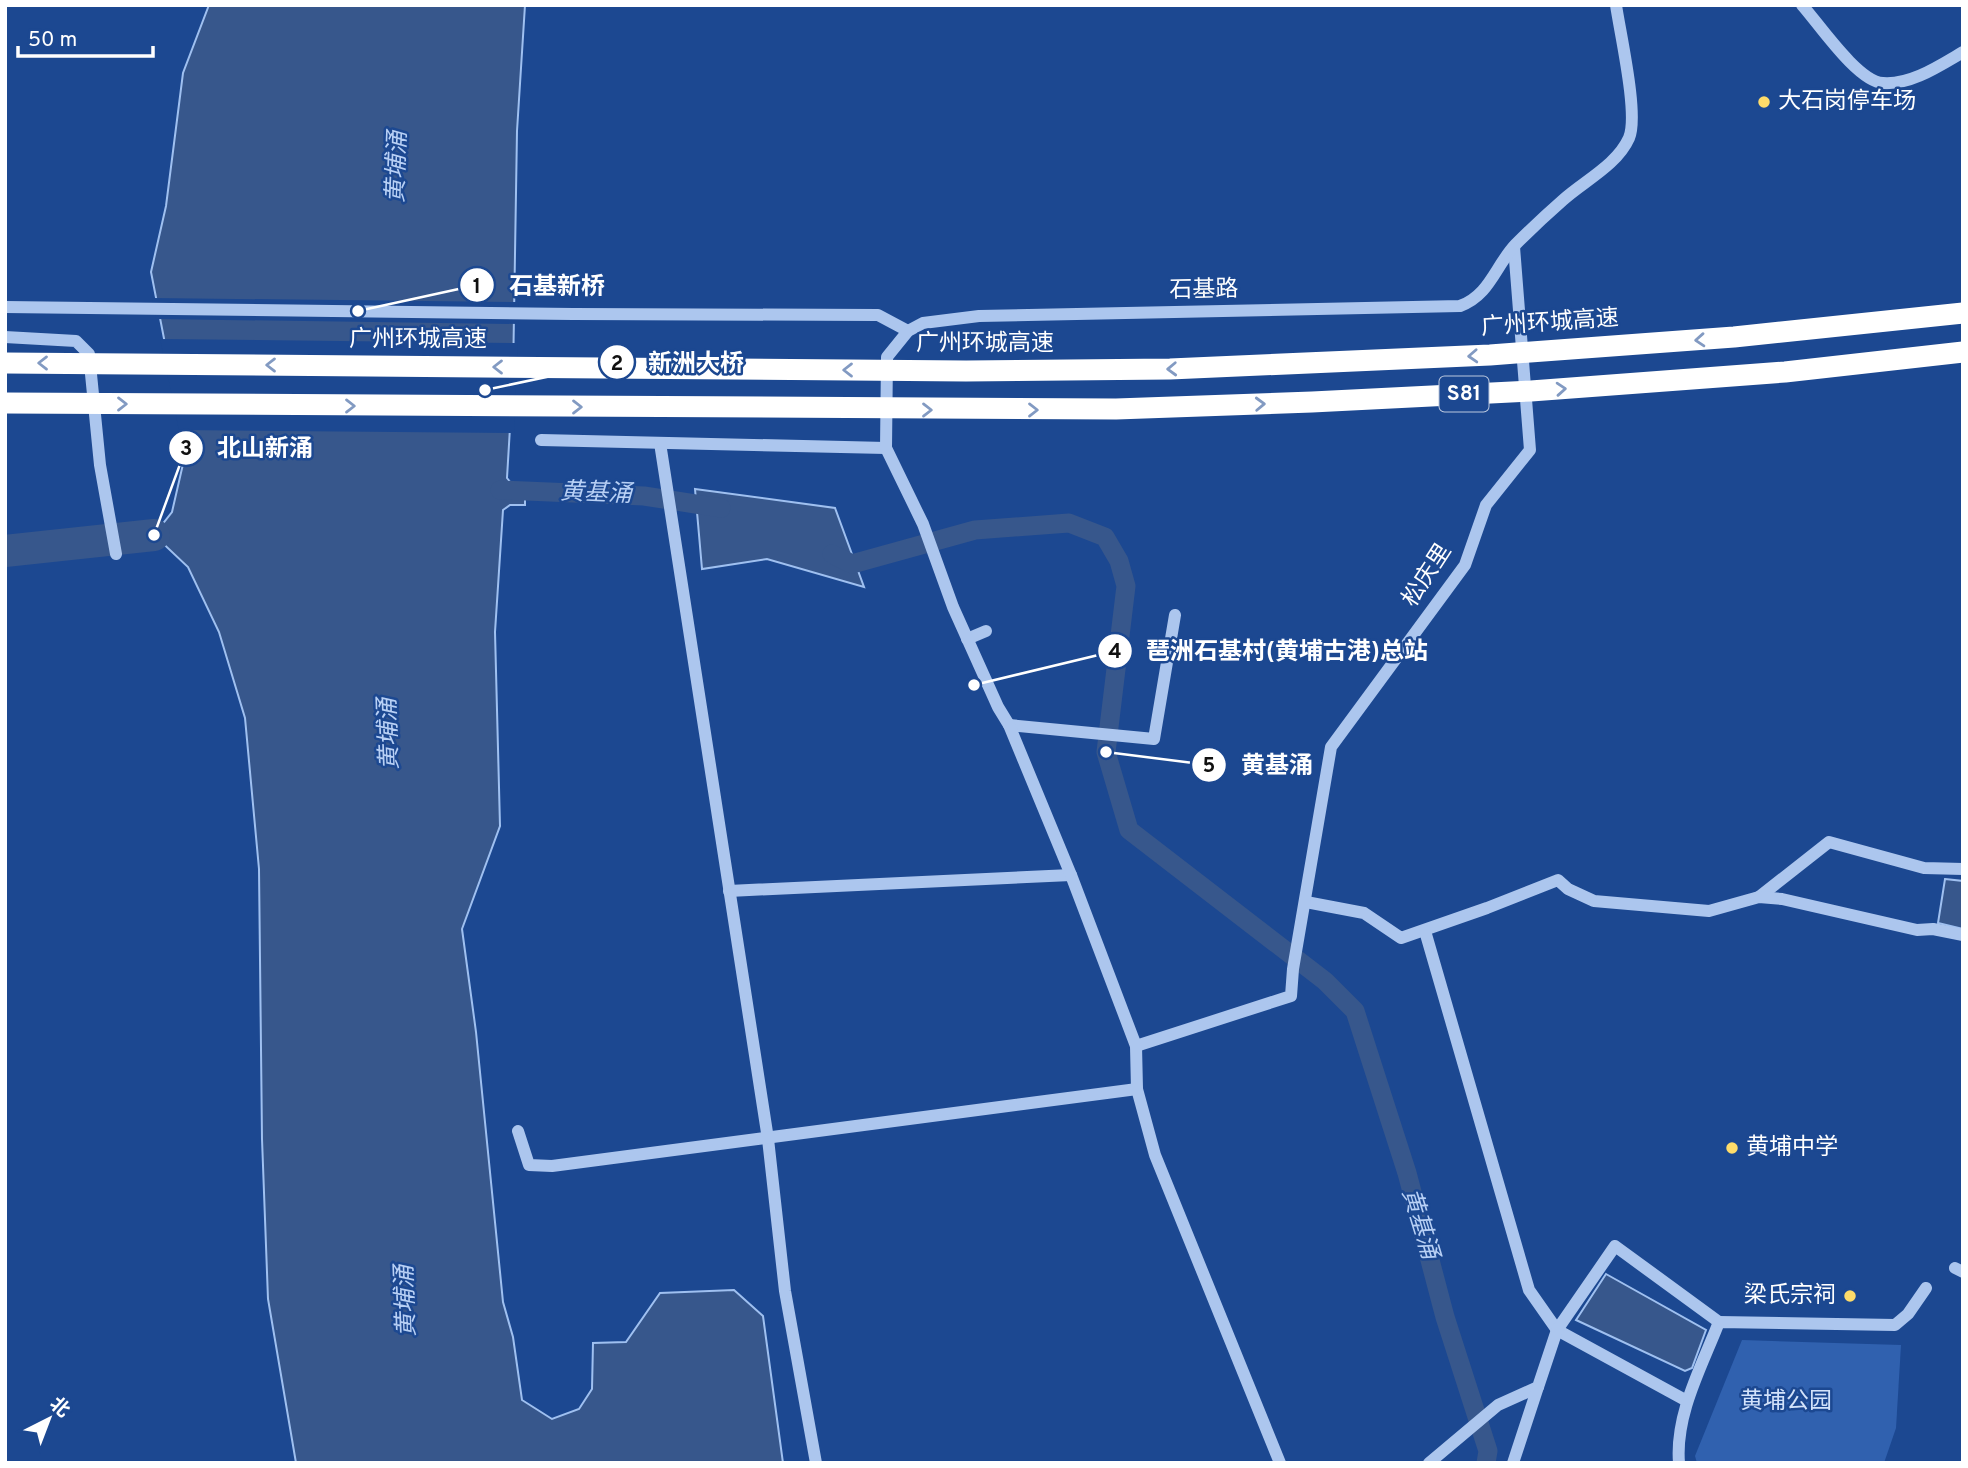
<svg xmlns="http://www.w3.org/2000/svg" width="1968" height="1468" viewBox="0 0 1968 1468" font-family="Overpass,'Noto Sans SC',sans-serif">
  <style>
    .green { fill: #3061af }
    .water { fill: #37578c; stroke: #9fc0f0; stroke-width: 2 }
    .pier { fill: #1c4891 }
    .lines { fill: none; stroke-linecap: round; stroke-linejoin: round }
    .canal { stroke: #37578c; stroke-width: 19 }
    .river { stroke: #37578c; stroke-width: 32 }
    .minor { stroke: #acc6ee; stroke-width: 12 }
    .highway { stroke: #fff; stroke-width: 21 }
    .oneway { stroke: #829ac2 }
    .poi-dot { fill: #fedc6a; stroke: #1c4891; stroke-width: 2.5 }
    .labels { text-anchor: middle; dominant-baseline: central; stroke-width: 5; stroke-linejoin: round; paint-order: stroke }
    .shield { fill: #1c4891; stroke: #bbc8de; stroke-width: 2 }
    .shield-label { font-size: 21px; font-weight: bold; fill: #fff }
    .poi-label { font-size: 23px; fill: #fff; stroke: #1c4891; text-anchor: start }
    .street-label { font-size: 23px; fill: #fff; stroke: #1c4891 }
    .park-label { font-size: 23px; fill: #d2e2fa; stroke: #1c4891 }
    .water-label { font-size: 24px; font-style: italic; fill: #b8d0f5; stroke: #1c4891 }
    .leader { fill: none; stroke: #fff; stroke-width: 2.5 }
    .callout-dot { fill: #fff; stroke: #1c4891; stroke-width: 2.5 }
    .mark-label { font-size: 21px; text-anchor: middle; font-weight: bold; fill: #111 }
    .callout-label { font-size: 24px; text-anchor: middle; font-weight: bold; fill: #fff; stroke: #1c4891; stroke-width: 5; stroke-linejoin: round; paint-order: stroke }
  </style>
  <rect width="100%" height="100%" fill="#1c4891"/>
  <path class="green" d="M1742,1340L1901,1345L1896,1428L1884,1463H1697L1695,1456Z"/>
  <g class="water">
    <path d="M209,5H525L517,131L513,377L507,478L511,483L525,487V505H510L503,510L495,632L500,826L462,929L476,1032L503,1302L513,1337L522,1400L552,1419L579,1409L592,1389L593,1343L626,1342L660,1293L734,1290L763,1316L783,1463H296L268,1299L262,1139L259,869L245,718L219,632L188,567L154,535L172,512L186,451L151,272L166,206L183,73Z"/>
    <path d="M695,489L835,508L864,587L767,559L702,569Z"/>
    <path d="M1945,879L1963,881V929L1938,923Z"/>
    <path d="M1606,1274L1706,1330L1692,1368L1685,1371L1576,1320Z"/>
  </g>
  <g class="pier">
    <path d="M152,298L519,302L518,324L156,319Z"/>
    <path d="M160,339L518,343L514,433L179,430Z"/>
  </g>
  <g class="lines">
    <g class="canal">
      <path d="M500,490L644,496L721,508"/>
      <path d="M832,554L852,564L975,530L1069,523L1105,537L1119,561L1126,586L1106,752L1129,830L1325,981L1355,1011L1407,1173L1445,1317L1488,1451L1486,1463"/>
    </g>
    <path class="river" d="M5,551L154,535"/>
    <g class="minor">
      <path d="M1802,5C1819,24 1858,82 1883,83C1911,85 1939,66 1963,52"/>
      <path d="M5,307L573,314L878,315L908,331"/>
      <path d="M5,337L76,341L89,354L100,465L116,554"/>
      <path d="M541,440L886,448"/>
      <path d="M660,443L768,1139L785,1291L816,1463"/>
      <path d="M967,639L986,631"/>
      <path d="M1009,725L1154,739L1175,615"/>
      <path d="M729,891L1071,875"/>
      <path d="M1759,897L1829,842L1924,868L1963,869"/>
      <path d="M1306,902L1364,913L1401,938L1487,908L1558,880L1568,889L1594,901L1709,911L1759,897L1782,899L1917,930L1933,929L1963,935"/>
      <path d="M1425,931L1529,1290L1557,1330L1687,1401"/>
      <path d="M1136,1046L1291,996L1293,969L1331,747L1465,565L1486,505L1530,450L1514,247"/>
      <path d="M518,1131L529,1165L552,1166L1137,1089"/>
      <path d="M1955,1268L1963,1272"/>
      <path d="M1280,1463L1155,1155L1137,1089L1136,1046L1071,875L1009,725L998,707L953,607L923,524L886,448L887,357L908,331L923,323L979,316L1460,306C1490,295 1495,266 1516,244C1531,229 1547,214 1563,200C1584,181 1617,165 1629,138C1639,115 1620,33 1616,5"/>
      <path d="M1429,1463L1498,1405L1538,1387L1557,1330L1615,1246L1719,1322"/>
      <path d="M1513,1463L1538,1387"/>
      <path d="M1679,1463C1675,1414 1702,1366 1719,1322L1895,1325L1908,1314L1926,1288"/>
    </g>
    <g class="highway">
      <path d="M5,363L966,371L1170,369L1490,355L1734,337L1963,313"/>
      <path d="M5,403L1116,409L1312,402L1531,391L1785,372L1963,352"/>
    </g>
  </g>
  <defs><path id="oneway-chevron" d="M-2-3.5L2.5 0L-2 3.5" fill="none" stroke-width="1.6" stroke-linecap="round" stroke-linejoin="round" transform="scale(1.75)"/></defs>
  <g class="oneway">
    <use href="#oneway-chevron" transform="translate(1700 340) rotate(176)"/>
    <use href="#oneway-chevron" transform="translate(1473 356) rotate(177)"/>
    <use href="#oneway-chevron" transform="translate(43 363) rotate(-180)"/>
    <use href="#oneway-chevron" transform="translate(271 365) rotate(-180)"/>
    <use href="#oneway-chevron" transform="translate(498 367) rotate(-180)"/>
    <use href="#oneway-chevron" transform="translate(1172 369) rotate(178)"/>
    <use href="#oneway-chevron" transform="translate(848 370) rotate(-180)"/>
    <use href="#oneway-chevron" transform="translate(1561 389) rotate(-4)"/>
    <use href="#oneway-chevron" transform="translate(122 404)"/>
    <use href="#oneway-chevron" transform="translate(1260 404) rotate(-2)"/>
    <use href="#oneway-chevron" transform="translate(350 406)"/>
    <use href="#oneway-chevron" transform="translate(577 407)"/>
    <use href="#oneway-chevron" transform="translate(927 410)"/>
    <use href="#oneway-chevron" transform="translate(1033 410)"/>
  </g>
  <g class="poi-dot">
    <circle cx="1764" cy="102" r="7"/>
    <circle cx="1732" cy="1148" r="7"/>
    <circle cx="1850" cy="1296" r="7"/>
  </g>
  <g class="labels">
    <rect class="shield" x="1439.5" y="376.5" width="49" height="35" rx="5"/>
    <g class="shield-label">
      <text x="1464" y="394">S81</text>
    </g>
    <g class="poi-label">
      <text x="1778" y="102">大石岗停车场</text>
      <text x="1746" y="1148">黄埔中学</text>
      <text x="1836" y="1296" text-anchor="end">梁氏宗祠</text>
    </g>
    <g class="street-label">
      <text transform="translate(1204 291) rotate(-1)">石基路</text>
      <text transform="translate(1550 324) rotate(-4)">广州环城高速</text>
      <text x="418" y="340">广州环城高速</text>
      <text x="985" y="344">广州环城高速</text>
      <text transform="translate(1428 576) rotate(-57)">松庆里</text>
    </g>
    <g class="park-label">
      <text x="1786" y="1402">黄埔公园</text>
    </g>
    <g class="water-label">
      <text transform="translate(398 167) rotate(-88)">黄埔涌</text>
      <text transform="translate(596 494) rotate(2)">黄基涌</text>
      <text transform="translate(390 734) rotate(-92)">黄埔涌</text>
      <text transform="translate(1419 1224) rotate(73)">黄基涌</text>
      <text transform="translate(407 1301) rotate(-92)">黄埔涌</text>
    </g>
  </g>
  <path class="leader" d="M358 311L477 285M485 390L617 362M154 535L186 448M974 685L1115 651M1106 752L1209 765"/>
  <g class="callout-dot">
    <circle cx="358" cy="311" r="7"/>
    <circle cx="485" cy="390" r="7"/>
    <circle cx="154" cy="535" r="7"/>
    <circle cx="974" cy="685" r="7"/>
    <circle cx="1106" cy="752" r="7"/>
    <circle cx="477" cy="285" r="18"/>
    <circle cx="617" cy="362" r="18"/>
    <circle cx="186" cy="448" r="18"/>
    <circle cx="1115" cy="651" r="18"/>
    <circle cx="1209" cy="765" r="18"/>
  </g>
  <g class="mark-label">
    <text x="477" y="293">1</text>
    <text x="617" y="370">2</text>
    <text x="186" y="455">3</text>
    <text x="1115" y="658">4</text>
    <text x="1209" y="772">5</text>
  </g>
  <g class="callout-label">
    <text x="557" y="294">石基新桥</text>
    <text x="696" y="371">新洲大桥</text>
    <text x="265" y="456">北山新涌</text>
    <text x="1287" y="659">琶洲石基村(黄埔古港)总站</text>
    <text x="1277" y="773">黄基涌</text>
  </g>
  <rect width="1968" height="1468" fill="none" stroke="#ffffff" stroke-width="14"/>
  <g transform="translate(49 1419) rotate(42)" stroke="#1c4891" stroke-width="5" paint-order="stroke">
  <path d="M0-5L12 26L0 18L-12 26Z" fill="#ffffff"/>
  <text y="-10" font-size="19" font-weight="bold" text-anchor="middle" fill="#ffffff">北</text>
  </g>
  <path d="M18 46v10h135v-10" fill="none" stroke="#ffffff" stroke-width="3.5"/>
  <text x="28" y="46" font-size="21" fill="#ffffff" stroke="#1c4891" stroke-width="5" paint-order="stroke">50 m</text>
</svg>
